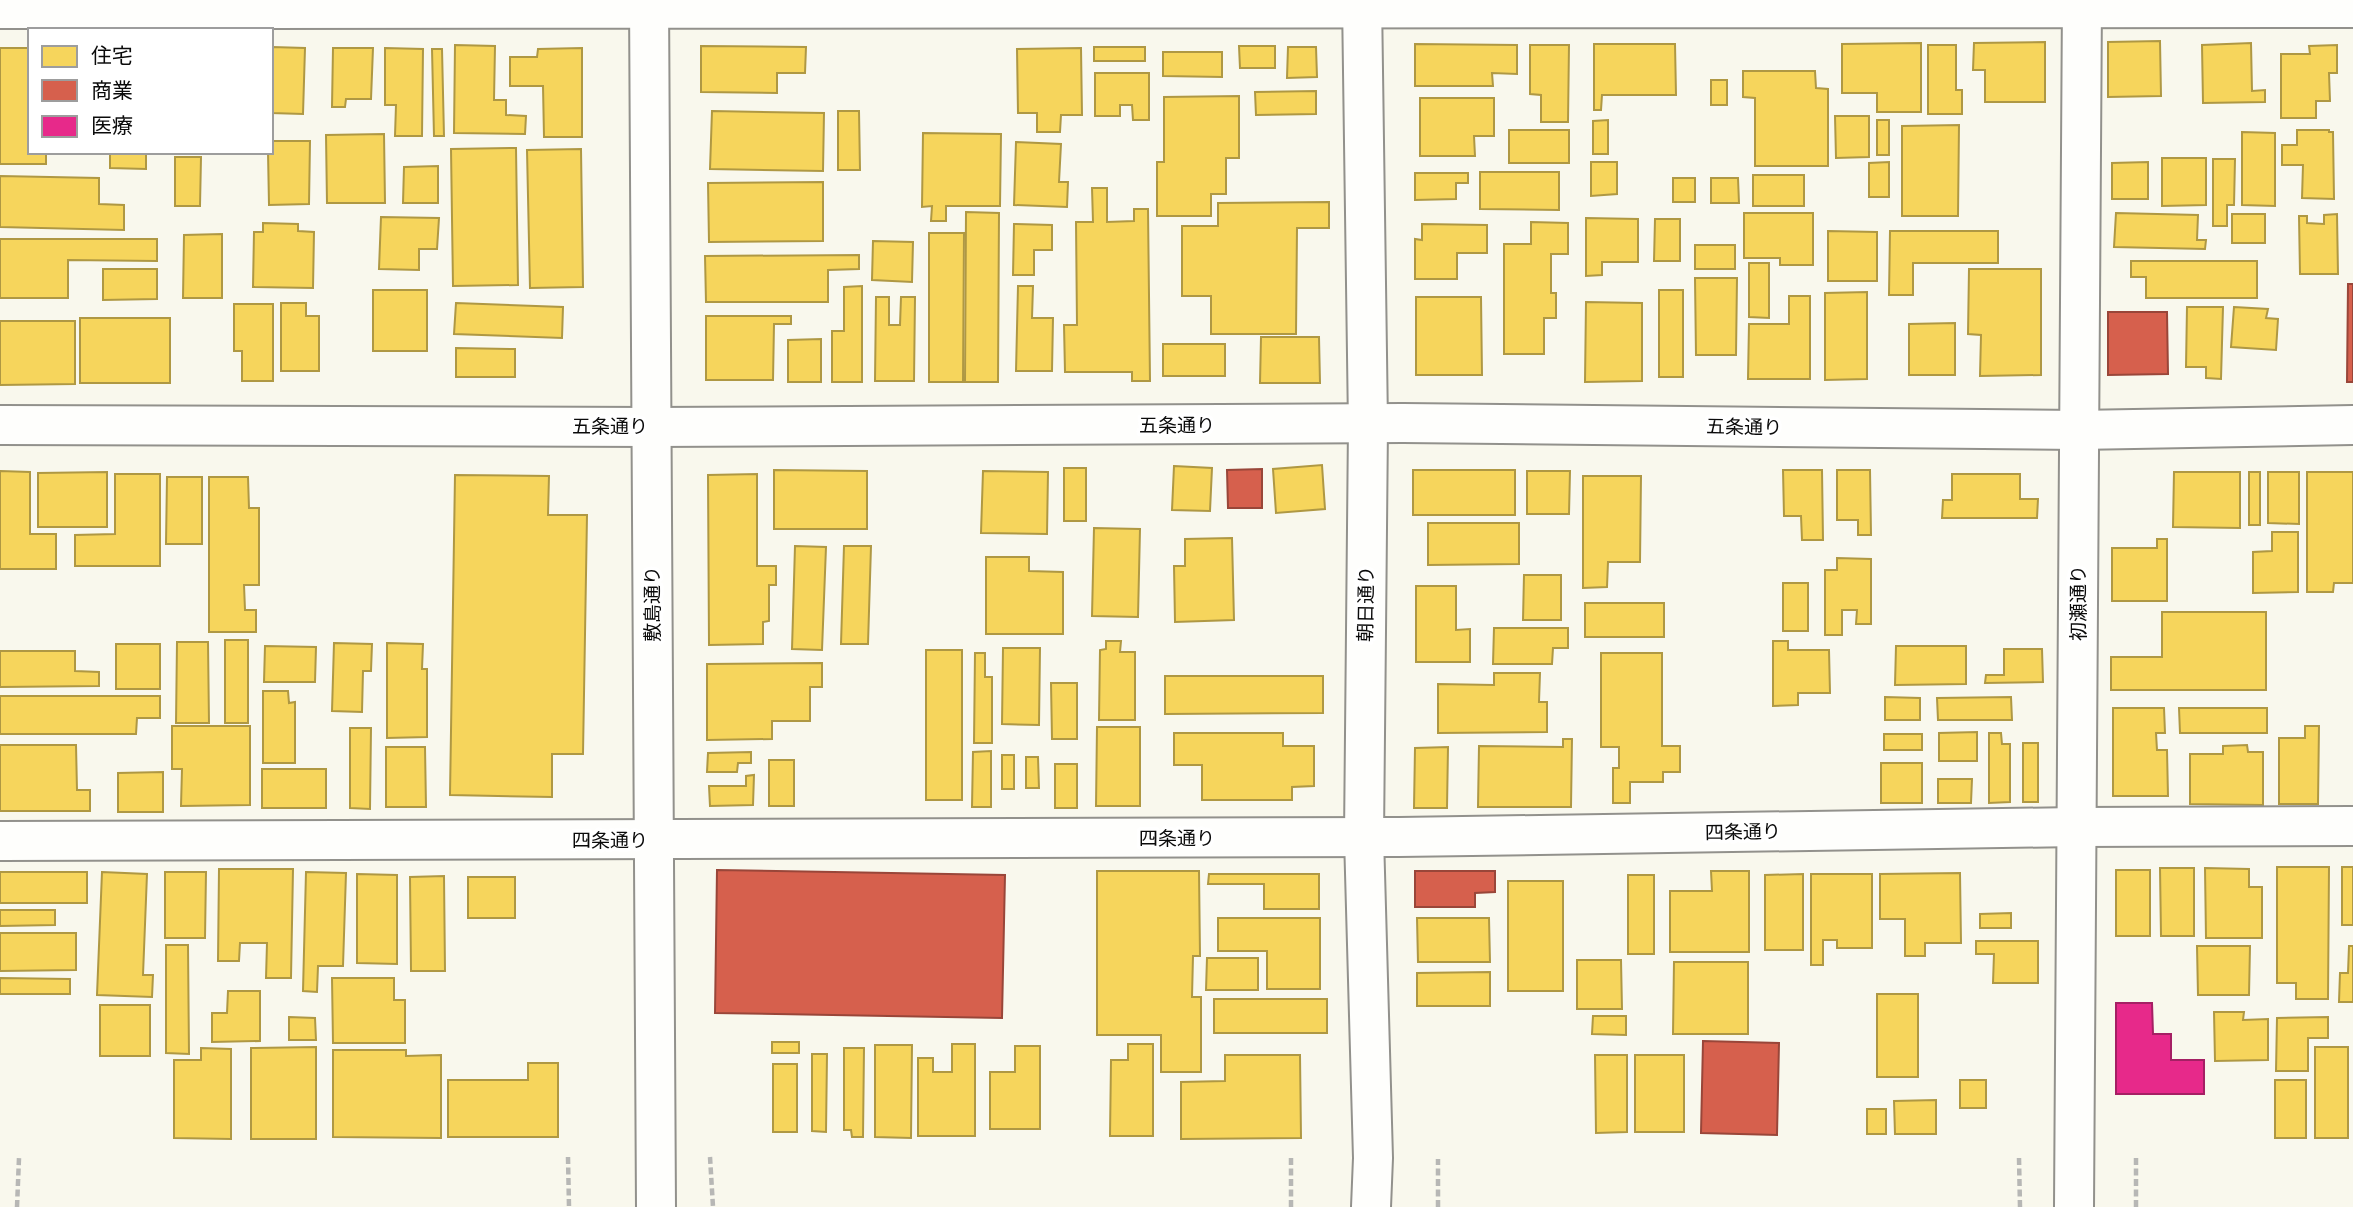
<svg xmlns="http://www.w3.org/2000/svg" width="2353" height="1207" viewBox="0 0 2353 1207" font-family="'Crimson Pro','Noto Sans JP',serif">
  <style>
    .homes { fill: #f6d55c; stroke: #af9843; stroke-width: 2 }
    .shops { fill: #d6604d; stroke: #994639; stroke-width: 2 }
    .health { fill: #e7298a; stroke: #a52064; stroke-width: 2 }
    .lines { fill: none; stroke-linecap: round; stroke-linejoin: round }
    .minor-casing { stroke: #92918c; stroke-width: 42 }
    .tertiary-casing { stroke: #92918c; stroke-width: 42 }
    .path { stroke: #b7b7b5; stroke-width: 4.5; stroke-dasharray: 7 3.5; stroke-linecap: butt }
    .minor { stroke: #fefefc; stroke-width: 38 }
    .tertiary { stroke: #fefefc; stroke-width: 38 }
    .labels { text-anchor: middle; dominant-baseline: central; stroke-width: 7; stroke-linejoin: round; paint-order: stroke }
    .street-label { font-size: 19px; fill: #0a0a0a; stroke: #fff }
  </style>
  <rect width="100%" height="100%" fill="#f9f8ed"/>
  <g class="homes">
    <path d="M2160,41L2161,96L2108,97V42Z"/>
    <path d="M2045,42V102H1985V70H1973L1974,43Z"/>
    <path d="M1921,43V112H1877V93H1842V44Z"/>
    <path d="M2251,43L2252,91L2265,90V102L2203,103L2202,45Z"/>
    <path d="M1415,44L1517,45V74L1492,73L1493,86H1415Z"/>
    <path d="M1594,44H1675L1676,95H1602L1601,110H1594Z"/>
    <path d="M455,45L495,46L494,100H506V115L526,116L525,134L454,133Z"/>
    <path d="M1530,45H1569L1568,122H1541V95L1530,94Z"/>
    <path d="M1928,45H1956V90H1962V114H1928Z"/>
    <path d="M2337,45V73H2329L2330,101H2316V118H2281V54H2310L2309,46Z"/>
    <path d="M701,46L806,47L805,73H777V93L701,92Z"/>
    <path d="M1239,46H1275V68H1240Z"/>
    <path d="M272,47L305,48L303,114L271,113Z"/>
    <rect x="1094" y="47" width="51" height="14"/>
    <path d="M1288,47H1316L1317,77L1287,78Z"/>
    <path d="M0,48H30V152H46V164H0Z"/>
    <path d="M333,48H373L371,99H346L345,107H332Z"/>
    <path d="M385,48L423,49L422,136H395L396,105H385Z"/>
    <path d="M582,48V137H544L543,86H510V57H537L538,49Z"/>
    <path d="M1081,48L1082,115H1061L1060,132H1037V113H1018L1017,49Z"/>
    <path d="M432,49H442L444,136H434Z"/>
    <path d="M1163,52H1222V77L1163,76Z"/>
    <path d="M1743,71H1815L1816,88L1828,89V166H1755V98L1743,97Z"/>
    <path d="M1095,73H1149V120H1133L1132,105H1120V116H1095Z"/>
    <rect x="1711" y="80" width="16" height="25"/>
    <path d="M1316,91V114L1256,115L1255,92Z"/>
    <path d="M1239,96V158H1226V194H1211V216H1157V162H1164V97Z"/>
    <path d="M1420,98H1494V136H1474L1475,156H1420Z"/>
    <path d="M712,111L824,113L823,171L710,169Z"/>
    <path d="M838,111H859L860,170H838Z"/>
    <path d="M1835,116H1869V157L1836,158Z"/>
    <path d="M1608,120V154H1593V121Z"/>
    <rect x="1877" y="120" width="12" height="35"/>
    <path d="M1959,125L1958,216H1902V126Z"/>
    <rect x="1509" y="130" width="60" height="33"/>
    <path d="M2297,130H2329V132H2333L2334,199L2302,198L2303,165H2282V145H2297Z"/>
    <path d="M2242,132L2275,133V206L2242,205Z"/>
    <path d="M923,133L1001,134L1000,206H946V221H931L932,206L922,207Z"/>
    <path d="M384,134L385,203H327L326,135Z"/>
    <path d="M271,141H310L309,204L269,205L268,152H271Z"/>
    <path d="M1016,142L1061,144L1059,182H1068L1067,207L1014,205Z"/>
    <path d="M516,148L518,285L453,286L451,149Z"/>
    <path d="M581,149L583,287L530,288L527,150Z"/>
    <path d="M110,152H146V169L110,168Z"/>
    <path d="M175,157H201L200,206H175Z"/>
    <path d="M2162,158H2206V205L2162,206Z"/>
    <path d="M2213,159H2235L2234,205H2227V226H2213Z"/>
    <path d="M1591,162H1617V194L1591,196Z"/>
    <path d="M1889,162V197H1869V163Z"/>
    <path d="M2148,162V199H2112V163Z"/>
    <path d="M438,166V203H403L404,167Z"/>
    <path d="M1480,172H1559V210L1480,209Z"/>
    <path d="M1415,173H1468V183H1456V199L1415,200Z"/>
    <rect x="1753" y="175" width="51" height="31"/>
    <path d="M0,176L99,178V204L124,205V230L0,227Z"/>
    <rect x="1673" y="178" width="22" height="24"/>
    <path d="M1711,178H1738L1739,203H1711Z"/>
    <path d="M823,182V241L709,242L708,183Z"/>
    <path d="M1092,188H1107V222L1134,221V209H1148L1150,381H1132V372H1065L1064,325H1077L1076,222H1093Z"/>
    <path d="M1329,202V228H1297L1296,334H1211V296H1182V226H1218V203Z"/>
    <path d="M966,212L999,213L998,382H965Z"/>
    <path d="M1744,213H1813V265H1780V258H1744Z"/>
    <path d="M2116,213L2198,215L2197,240H2206L2205,249L2114,247Z"/>
    <rect x="2232" y="214" width="33" height="29"/>
    <path d="M2337,214L2338,274H2300L2299,216H2307V223L2324,224V215Z"/>
    <path d="M381,217L439,218L437,249H419V270L379,269Z"/>
    <path d="M1586,218L1638,219V262H1602V275L1586,276Z"/>
    <path d="M1655,219H1680V261H1654Z"/>
    <path d="M1531,222L1568,223V254H1551V293H1556V318H1544V354H1504V244H1531Z"/>
    <path d="M263,223L298,224V231L314,232L313,288L253,287L254,232H263Z"/>
    <path d="M1014,224L1052,225V250H1034V275H1013Z"/>
    <path d="M1422,224L1487,225V253H1457V279H1415V239L1422,240Z"/>
    <path d="M1828,231L1877,232V281H1828Z"/>
    <path d="M1890,231H1998V263H1913V295H1889Z"/>
    <path d="M929,233H964L963,382H929Z"/>
    <path d="M222,234V298H183L184,235Z"/>
    <path d="M0,239H157V261L68,260V298H0Z"/>
    <path d="M873,241L913,242L912,282L872,280Z"/>
    <rect x="1695" y="245" width="40" height="24"/>
    <path d="M859,255V269L828,270V302H706L705,256Z"/>
    <path d="M2131,261H2257V298H2146V277H2131Z"/>
    <path d="M1749,263H1769V318L1749,317Z"/>
    <path d="M103,269H157V299L103,300Z"/>
    <path d="M1969,269H2041V375L1980,376L1981,335L1968,334Z"/>
    <path d="M1695,278H1737L1736,355H1696Z"/>
    <path d="M862,286V382H832V331H844V287Z"/>
    <path d="M1018,286H1033L1032,318H1053L1052,371H1016Z"/>
    <rect x="373" y="290" width="54" height="61"/>
    <rect x="1659" y="290" width="24" height="87"/>
    <path d="M1867,292V379L1825,380V293Z"/>
    <path d="M1789,296H1810V379H1748L1749,324H1789Z"/>
    <path d="M876,297H889V325H900L901,297H915L914,381H875Z"/>
    <path d="M1416,297H1481L1482,375H1416Z"/>
    <path d="M1586,302L1642,303V381L1585,382Z"/>
    <path d="M281,303H306V316H319V371H281Z"/>
    <path d="M456,303L563,307L562,338L454,334Z"/>
    <path d="M234,304H273V381H242V351H234Z"/>
    <path d="M2187,307H2223L2221,379L2206,378V367H2186Z"/>
    <path d="M2234,307L2268,309L2266,318L2278,319L2276,350L2231,347Z"/>
    <path d="M706,316H791V324H774L773,380H706Z"/>
    <rect x="80" y="318" width="90" height="65"/>
    <path d="M0,321H75V384L0,385Z"/>
    <path d="M1955,323V375H1909V324Z"/>
    <path d="M1261,337H1319L1320,383H1260Z"/>
    <path d="M821,339V382H788V340Z"/>
    <rect x="1163" y="344" width="62" height="32"/>
    <path d="M456,348L515,349V377H456Z"/>
    <path d="M1322,465L1325,509L1276,513L1273,469Z"/>
    <path d="M1174,466L1212,468L1210,511L1172,510Z"/>
    <rect x="1064" y="468" width="22" height="53"/>
    <path d="M774,470L867,471V529H774Z"/>
    <rect x="1413" y="470" width="102" height="45"/>
    <path d="M1783,470H1822L1823,540H1802L1801,516H1784Z"/>
    <path d="M1837,470H1870L1871,535H1858V520H1837Z"/>
    <path d="M0,471L30,472V534H56V569H0Z"/>
    <path d="M983,471L1048,472L1047,534L981,533Z"/>
    <path d="M1527,471H1570L1569,514H1527Z"/>
    <path d="M107,472V527H38V473Z"/>
    <path d="M2174,472H2240V528L2173,527Z"/>
    <rect x="2249" y="472" width="11" height="53"/>
    <path d="M2268,472H2299V524L2268,523Z"/>
    <path d="M2307,472H2353V583H2334L2333,592H2307Z"/>
    <path d="M115,474H160V566H75V535L115,534Z"/>
    <path d="M757,474V566H776V585H769V621L763,622V644L709,645L708,475Z"/>
    <path d="M1952,474H2020V499H2038L2037,518H1942L1943,500H1952Z"/>
    <path d="M455,475L549,476L548,515H587L583,754H552V797L450,795Z"/>
    <path d="M1583,476H1641L1640,562H1608L1607,587L1583,588Z"/>
    <path d="M167,477H202V544H166Z"/>
    <path d="M209,477H248L249,508H259V585H244L245,610H256V632H209Z"/>
    <path d="M1428,523H1519V564L1428,565Z"/>
    <path d="M1094,528L1140,529L1138,617L1092,616Z"/>
    <path d="M2272,532H2298V592L2253,593V552L2272,551Z"/>
    <path d="M1232,538L1234,620L1175,622L1174,566H1185V539Z"/>
    <path d="M2157,539H2167V601H2112V548H2157Z"/>
    <path d="M795,546L826,547L822,650L792,649Z"/>
    <path d="M844,546H871L868,644H841Z"/>
    <path d="M986,557H1029V571L1063,572V634H986Z"/>
    <path d="M1837,558L1871,559V624H1856L1857,610H1842V635H1825V570H1837Z"/>
    <path d="M1524,575H1561V620H1523Z"/>
    <rect x="1783" y="583" width="25" height="48"/>
    <path d="M1416,586H1456V630L1470,629V662H1416Z"/>
    <rect x="1585" y="603" width="79" height="34"/>
    <path d="M2162,612H2266V690H2111V657H2162Z"/>
    <path d="M1494,628H1568V648H1553L1552,664H1493Z"/>
    <rect x="225" y="640" width="23" height="83"/>
    <path d="M1106,641H1121L1120,652H1135V720H1099L1100,650L1106,649Z"/>
    <path d="M1773,641H1788V650H1829L1830,693H1798V705L1773,706Z"/>
    <path d="M177,642H208L209,723H176Z"/>
    <path d="M334,643L372,644L371,671H363L362,712L332,711Z"/>
    <path d="M387,643L423,644L422,669H427V737L387,738Z"/>
    <rect x="116" y="644" width="44" height="45"/>
    <path d="M265,646L316,647L315,682H264Z"/>
    <path d="M1896,646H1966V684L1895,685Z"/>
    <path d="M1003,648H1040L1039,725L1002,724Z"/>
    <path d="M2004,649H2042L2043,682L1985,683L1986,675H2004Z"/>
    <rect x="926" y="650" width="36" height="150"/>
    <path d="M0,651H75V671L99,672V686L0,687Z"/>
    <path d="M975,653H985V677H992V743H974Z"/>
    <path d="M1601,653H1662V746H1680V772H1663V782H1630V803H1613V768H1619V747H1601Z"/>
    <path d="M822,663V687H810V721H772V739L707,740V664Z"/>
    <path d="M1494,673H1540L1539,702H1547V732L1438,733V684L1494,685Z"/>
    <path d="M1165,676H1323V713L1165,714Z"/>
    <path d="M1051,683H1077V739H1052Z"/>
    <path d="M263,691H288L289,703L295,702V763H263Z"/>
    <path d="M0,696H160V718H137L136,734H0Z"/>
    <path d="M1885,697L1920,698V720H1885Z"/>
    <path d="M2011,697L2012,720H1938L1937,698Z"/>
    <path d="M2113,708H2164L2165,733H2156L2157,750H2167L2168,796H2113Z"/>
    <path d="M2179,708H2267V733H2180Z"/>
    <path d="M172,726H250V805L181,806L182,769H172Z"/>
    <path d="M2305,726H2319L2318,804H2279V738H2305Z"/>
    <path d="M1097,727H1140V806H1096Z"/>
    <path d="M350,728H371L370,809L350,808Z"/>
    <path d="M1977,732V761H1939V733Z"/>
    <path d="M1174,733H1283V746H1314V786L1292,787V800H1202V765H1174Z"/>
    <path d="M1989,733H2001L2002,744H2010V802L1989,803Z"/>
    <rect x="1884" y="734" width="38" height="16"/>
    <path d="M1563,739H1572L1571,807H1478L1479,746L1563,747Z"/>
    <rect x="2023" y="743" width="15" height="59"/>
    <path d="M0,745H76L77,790H90V811H0Z"/>
    <path d="M2247,745L2248,752H2263V805L2190,804V754H2223V746Z"/>
    <path d="M386,747H425L426,807H386Z"/>
    <path d="M1448,747L1447,808H1414L1415,748Z"/>
    <path d="M991,751V807H972L973,752Z"/>
    <path d="M751,752V763H738L737,772H707L708,753Z"/>
    <rect x="1002" y="755" width="12" height="34"/>
    <path d="M1026,757H1038L1039,788H1026Z"/>
    <rect x="769" y="760" width="25" height="46"/>
    <rect x="1881" y="763" width="41" height="40"/>
    <rect x="1055" y="764" width="22" height="44"/>
    <rect x="262" y="769" width="64" height="39"/>
    <path d="M163,772V812H118V773Z"/>
    <path d="M754,775L753,805L710,806L709,786H746V776Z"/>
    <path d="M1938,779H1972L1971,803H1938Z"/>
    <path d="M2277,867H2329L2328,999H2296V983H2277Z"/>
    <rect x="2342" y="867" width="11" height="58"/>
    <path d="M2160,868H2194V936H2161Z"/>
    <path d="M2205,868L2249,869V887H2262V938H2206Z"/>
    <path d="M219,869H293L291,978H266L267,943H240L239,961H218Z"/>
    <rect x="2116" y="870" width="34" height="66"/>
    <path d="M1097,871H1199L1200,956H1193L1192,997H1201V1072H1161V1035H1097Z"/>
    <path d="M1711,871H1749V952H1670V891H1712Z"/>
    <rect x="0" y="872" width="87" height="31"/>
    <path d="M102,872L147,874L143,975H153L152,997L97,995Z"/>
    <path d="M165,872H206L205,938H165Z"/>
    <path d="M306,872L346,873L343,966H318L317,992L303,991Z"/>
    <path d="M1960,873L1961,943H1925V956H1905V919H1880V874Z"/>
    <path d="M357,874L397,875V964L357,963Z"/>
    <path d="M1209,874H1319V909H1264V884H1208Z"/>
    <path d="M1803,874V950H1765V875Z"/>
    <path d="M1811,874H1872V948H1837V940H1823V965H1811Z"/>
    <rect x="1628" y="875" width="26" height="79"/>
    <path d="M444,876L445,971H411L410,877Z"/>
    <rect x="468" y="877" width="47" height="41"/>
    <rect x="1508" y="881" width="55" height="110"/>
    <path d="M0,910H55V925L0,926Z"/>
    <path d="M2011,913V928H1980V914Z"/>
    <path d="M1218,918H1320V989H1267V951H1218Z"/>
    <path d="M1417,918H1489L1490,962H1418Z"/>
    <path d="M0,933H76V970L0,971Z"/>
    <path d="M1976,941H2038V983H1993L1994,954H1976Z"/>
    <path d="M166,945H188L189,1054L166,1053Z"/>
    <path d="M2197,946H2250L2249,995H2198Z"/>
    <path d="M2349,946H2353V1002H2339L2340,973H2348Z"/>
    <path d="M1207,958H1258V990H1206Z"/>
    <path d="M1577,960H1621L1622,1009H1577Z"/>
    <path d="M1674,962H1748V1034H1673Z"/>
    <path d="M1490,972V1006H1417V973Z"/>
    <path d="M0,978L70,979V994H0Z"/>
    <path d="M332,978H394V1000H405V1043H333Z"/>
    <path d="M228,991H260V1041L212,1042V1013H227Z"/>
    <rect x="1877" y="994" width="41" height="83"/>
    <rect x="1214" y="999" width="113" height="34"/>
    <rect x="100" y="1005" width="50" height="51"/>
    <path d="M2214,1012H2244L2243,1020L2268,1019V1060L2215,1061Z"/>
    <path d="M1593,1016H1626V1035L1592,1034Z"/>
    <path d="M289,1017L315,1018L316,1040H289Z"/>
    <path d="M2328,1017V1038H2308V1071H2276L2277,1018Z"/>
    <rect x="772" y="1042" width="27" height="11"/>
    <path d="M952,1044H975V1136H918V1058H933V1072H952Z"/>
    <path d="M1128,1044H1153V1136H1110L1111,1060H1128Z"/>
    <path d="M875,1045H912L911,1138L875,1137Z"/>
    <path d="M1015,1046H1040V1129H990V1072H1015Z"/>
    <path d="M316,1047V1139H251V1048Z"/>
    <rect x="2315" y="1047" width="33" height="91"/>
    <path d="M201,1048L231,1049V1139L174,1138V1060H201Z"/>
    <path d="M844,1048H864L863,1137H852L851,1130H844Z"/>
    <path d="M333,1050H406V1056L441,1055V1138L333,1137Z"/>
    <path d="M812,1054H827L826,1132L812,1131Z"/>
    <path d="M1225,1055H1300L1301,1138L1181,1139V1082L1225,1081Z"/>
    <path d="M1595,1055H1627V1132L1596,1133Z"/>
    <rect x="1635" y="1055" width="49" height="77"/>
    <path d="M528,1063H558V1137H448V1080H528Z"/>
    <rect x="773" y="1064" width="24" height="68"/>
    <rect x="1960" y="1080" width="26" height="28"/>
    <rect x="2275" y="1080" width="31" height="58"/>
    <path d="M1936,1100V1134H1895L1894,1101Z"/>
    <rect x="1867" y="1109" width="19" height="25"/>
  </g>
  <g class="shops">
    <path d="M2348,284H2353V382H2347Z"/>
    <path d="M2108,312H2167L2168,374L2108,375Z"/>
    <path d="M1262,469V508H1228L1227,470Z"/>
    <path d="M717,870L1005,875L1002,1018L715,1013Z"/>
    <path d="M1415,871H1495V892L1475,893V907H1415Z"/>
    <path d="M1703,1041L1779,1043L1777,1135L1701,1133Z"/>
  </g>
  <path class="health" d="M2116,1003H2152L2153,1034H2171V1060H2204V1094H2116Z"/>
  <g class="lines">
    <g class="minor-casing">
      <g id="minor">
        <path d="M0,9L2353,8"/>
        <path d="M0,841L1399,837L2076,827L2353,826"/>
        <path d="M2074,1207L2082,0"/>
      </g>
    </g>
    <g class="tertiary-casing">
      <g id="tertiary">
        <path d="M649,0L656,1207"/>
        <path d="M1362,0L1368,425L1364,837L1373,1158L1371,1207"/>
        <path d="M0,425L652,427L1403,423L2078,430L2353,425"/>
      </g>
    </g>
    <g class="path">
      <path d="M568,1157L569,1207"/>
      <path d="M710,1157L713,1207"/>
      <path d="M1291,1158V1207"/>
      <path d="M2019,1158L2020,1207"/>
      <path d="M17,1207L19,1158"/>
      <path d="M1438,1207V1159"/>
      <path d="M2136,1207V1158"/>
    </g>
    <use href="#minor" class="minor"/>
    <use href="#tertiary" class="tertiary"/>
  </g>
  <g class="labels">
    <g class="street-label">
      <text x="1177" y="425">五条通り</text>
      <text x="610" y="426">五条通り</text>
      <text transform="translate(1744 427) rotate(1)">五条通り</text>
      <text transform="translate(2078 603) rotate(-90)">初瀬通り</text>
      <text transform="translate(652 604) rotate(-90)">敷島通り</text>
      <text transform="translate(1366 604) rotate(-89)">朝日通り</text>
      <text transform="translate(1743 832) rotate(-1)">四条通り</text>
      <text x="1177" y="838">四条通り</text>
      <text x="610" y="840">四条通り</text>
    </g>
  </g>
  <rect x="28" y="28" width="245" height="126" fill="#ffffff" stroke="#9d9d9d" stroke-width="2"/>
  <rect x="42" y="46" width="35" height="21" fill="#f6d55c" stroke="#9d9d9d" stroke-width="2"/>
  <text x="91" y="63" font-size="21" fill="#0a0a0a">住宅</text>
  <rect x="42" y="80" width="35" height="21" fill="#d6604d" stroke="#9d9d9d" stroke-width="2"/>
  <text x="91" y="98" font-size="21" fill="#0a0a0a">商業</text>
  <rect x="42" y="116" width="35" height="21" fill="#e7298a" stroke="#9d9d9d" stroke-width="2"/>
  <text x="91" y="133" font-size="21" fill="#0a0a0a">医療</text>
</svg>
